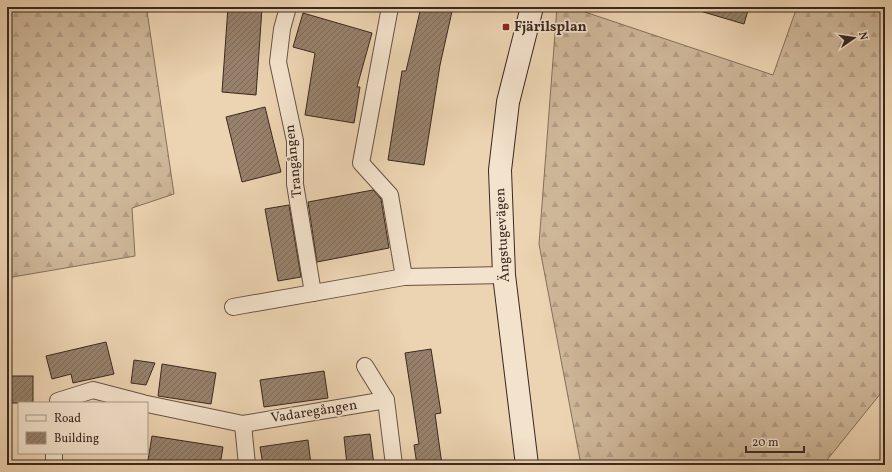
<svg xmlns="http://www.w3.org/2000/svg" width="892" height="472" viewBox="0 0 892 472" font-family="Vollkorn,serif">
  <style>
    .forest { fill: url(#forest-firs); stroke: #846f5c }
    .building { fill: url(#building-hatch); stroke: #3b2820 }
    .lines { fill: none; stroke-linecap: round; stroke-linejoin: round }
    .street-casing { stroke: #675344; stroke-width: 18 }
    .secondary-casing { stroke: #3b2820; stroke-width: 24 }
    .street { stroke: #f3e2cc; stroke-width: 16 }
    .secondary { stroke: #f3e2cc; stroke-width: 22 }
    .poi-dot { fill: #8f2418; stroke: #f3e2cc; stroke-width: 1.5 }
    .labels { text-anchor: middle; dominant-baseline: central; stroke-width: 3.5; stroke-linejoin: round; paint-order: stroke }
    .poi-label { font-size: 14px; font-weight: bold; fill: #3b2820; stroke: #f3e2cc; text-anchor: start }
    .street-label { font-size: 14px; fill: #3b2820; stroke: #f3e2cc }
  </style>
  <defs>
    <pattern id="forest-firs" width="22" height="20" patternUnits="userSpaceOnUse"><rect width="22" height="20" fill="#ceb698"/><path d="M5 1l3.5 6h-7zM16 11l3.5 6h-7z" fill="#b29c83"/></pattern>
    <pattern id="building-hatch" width="6" height="6" patternUnits="userSpaceOnUse"><rect width="6" height="6" fill="#97816b"/><path d="M-1 1l2-2M0 6l6-6M5 7l2-2" fill="none" stroke="#7c6a58"/></pattern>
  </defs>
  <rect width="100%" height="100%" fill="#ecd3b1"/>
  <filter id="stains"><feTurbulence type="fractalNoise" baseFrequency=".005" numOctaves="4"/><feColorMatrix values="0 0 0 0 .2 0 0 0 0 .09 0 0 0 0 .02 0 0 0 .5 -.17"/></filter>
  <radialGradient id="worn" r=".72"><stop offset=".6" stop-color="#630" stop-opacity="0"/><stop offset="1" stop-color="#630" stop-opacity=".3"/></radialGradient>
  <g class="forest">
    <path d="M7,7H148L147,11L174,194L132,208L135,256L7,278Z"/>
    <path d="M557,7H570L773,75L797,7H885V388L823,465H581L539,244Z"/>
  </g>
  <g class="building">
    <path d="M228,7L262,8L256,95L222,92Z"/>
    <path d="M421,7H453L440,65L424,165L388,160L402,71H406Z"/>
    <path d="M701,7H749L744,24L700,11Z"/>
    <path d="M303,13L372,33L357,87H360L354,123L305,115L315,53L293,47Z"/>
    <path d="M265,107L281,172L242,182L226,117Z"/>
    <path d="M373,190L381,199L389,248L317,262L308,202Z"/>
    <path d="M289,205L301,277L278,281L265,209Z"/>
    <path d="M106,342L114,374L73,383L71,374L52,379L46,356Z"/>
    <path d="M431,349L441,413L435,414L442,465H417L414,445L419,444L405,353Z"/>
    <path d="M134,360L155,363L146,385L131,383Z"/>
    <path d="M162,364L216,373L211,404L158,396Z"/>
    <path d="M324,371L328,398L264,407L260,380Z"/>
    <rect x="7" y="376" width="26" height="27"/>
    <path d="M370,434L374,465H347L344,437Z"/>
    <path d="M152,436L223,447L220,465H177L148,460Z"/>
    <path d="M308,440L311,465H263L260,447Z"/>
  </g>
  <g class="lines">
    <g class="street-casing">
      <g id="street">
        <path d="M288,7L282,29L278,62L295,141V184L313,293"/>
        <path d="M390,7L361,163L390,195L404,277"/>
        <path d="M233,307L404,277L504,275"/>
        <path d="M365,366L386,400L394,465"/>
        <path d="M58,403V401L93,390L143,403"/>
        <path d="M147,404L243,424"/>
        <path d="M54,465V453"/>
        <path d="M247,465L243,424L386,400"/>
      </g>
    </g>
    <g class="secondary-casing">
      <path id="secondary" d="M527,465L504,275L500,170L508,102L532,7"/>
    </g>
    <use href="#street" class="street"/>
    <use href="#secondary" class="secondary"/>
  </g>
  <rect class="poi-dot" x="502" y="23" width="8" height="8" rx="2"/>
  <g class="labels">
    <g class="poi-label">
      <text x="514" y="27">Fjärilsplan</text>
    </g>
    <g class="street-label">
      <text transform="translate(294 161) rotate(-96)">Trangången</text>
      <text transform="translate(503 235) rotate(-93)">Ängstugevägen</text>
      <text transform="translate(314 412) rotate(-9)">Vadaregången</text>
    </g>
  </g>
  <rect width="892" height="472" fill="none" stroke="#ecd3b1" stroke-width="24"/>
  <rect x="8" y="8" width="876" height="456" fill="none" stroke="#3b2820" stroke-width="2"/>
  <rect x="12" y="12" width="868" height="448" fill="none" stroke="#3b2820"/>
  <rect x="18" y="402" width="130" height="52" fill="#f3e2cc" stroke="#a99887"/>
  <rect x="26" y="415" width="20" height="6" fill="#f3e2cc" stroke="#a99887"/>
  <text x="54" y="422" font-size="12" fill="#3b2820">Road</text>
  <rect x="26" y="432" width="20" height="12" fill="url(#building-hatch)" stroke="#a99887"/>
  <text x="54" y="442" font-size="12" fill="#3b2820">Building</text>
  <g transform="translate(854 38) rotate(77)" stroke="#f3e2cc" stroke-width="3" paint-order="stroke">
  <path d="M0-3L7 15L0 10L-7 15Z" fill="#3b2820"/>
  <text y="-6" font-size="11" font-weight="bold" text-anchor="middle" fill="#3b2820">N</text>
  </g>
  <path d="M746 446v6h58v-6" fill="none" stroke="#3b2820" stroke-width="2"/>
  <text x="752" y="446" font-size="12" fill="#3b2820" stroke="#f3e2cc" stroke-width="3" paint-order="stroke">20 m</text>
  <rect width="100%" height="100%" filter="url(#stains)"/>
  <rect width="100%" height="100%" fill="url(#worn)"/>
</svg>
